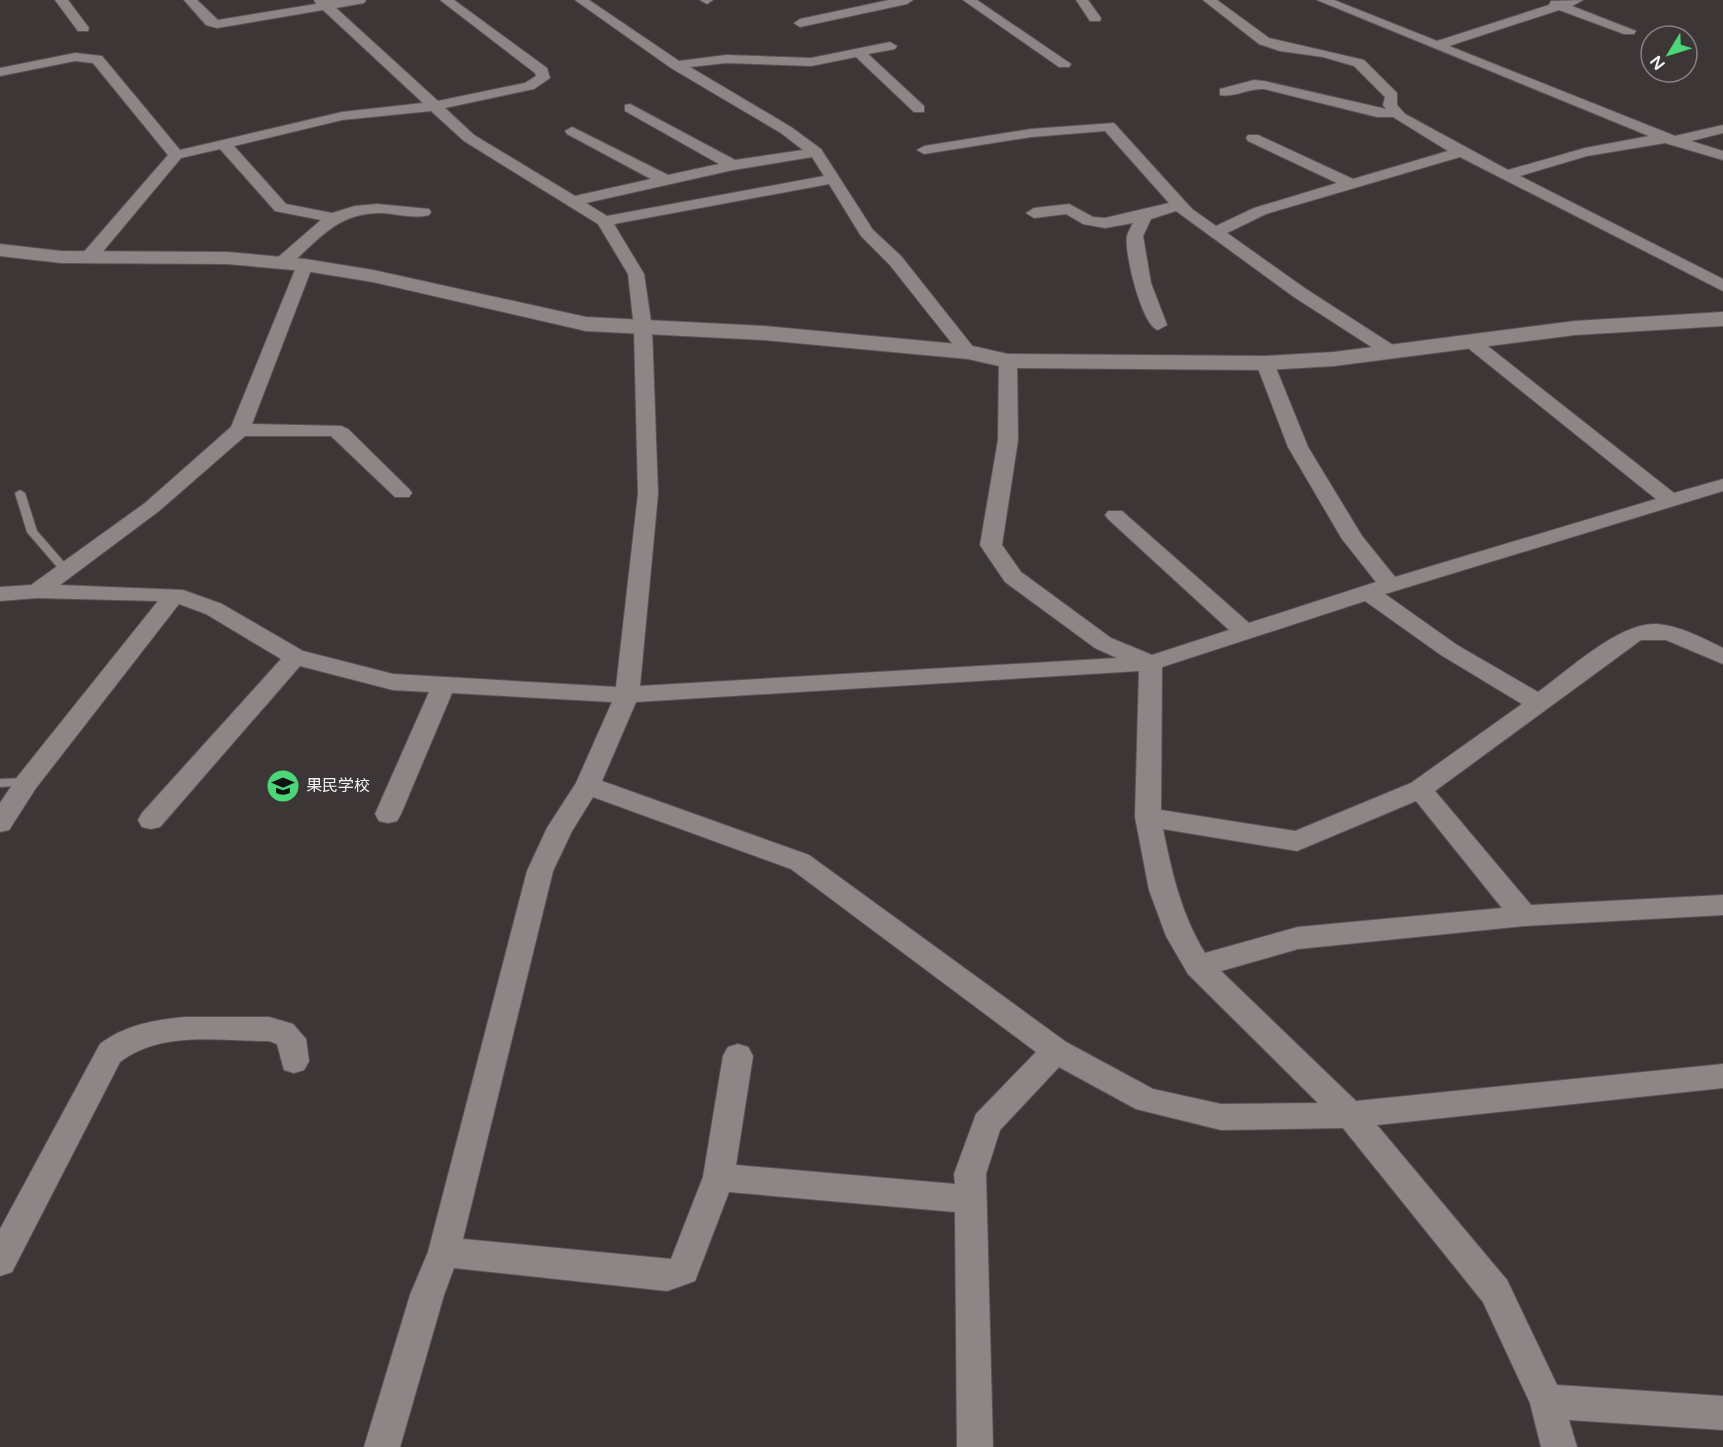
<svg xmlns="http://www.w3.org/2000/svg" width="1723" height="1447" viewBox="0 0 1723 1447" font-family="'Varela Round','Noto Sans SC',sans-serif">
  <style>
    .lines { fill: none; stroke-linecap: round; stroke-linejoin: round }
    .service-casing { stroke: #5b5455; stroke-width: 2 }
    .minor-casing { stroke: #5b5455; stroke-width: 2 }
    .tertiary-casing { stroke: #5b5455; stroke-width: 2 }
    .service { fill: #8e8586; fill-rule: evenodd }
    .minor { fill: #8e8586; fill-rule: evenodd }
    .tertiary { fill: #8e8586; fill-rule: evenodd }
    .labels { text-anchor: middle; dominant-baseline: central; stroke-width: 6; stroke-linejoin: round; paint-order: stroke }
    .poi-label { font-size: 16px; fill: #f7f2f3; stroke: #3d3637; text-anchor: start }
  </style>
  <rect width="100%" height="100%" fill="#3d3637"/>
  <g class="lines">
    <g class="service-casing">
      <g id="service">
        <path d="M20,490L25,493L37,531L71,570L72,572L71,574H63L27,532L15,493Z"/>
        <path d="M27,778L31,779L33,782L31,785L0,787V779Z"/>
      </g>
    </g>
    <g class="minor-casing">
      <g id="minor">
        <path d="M55,0H68L89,28L88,31H78Z"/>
        <path d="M184,0H197L218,20L316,4L314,0H366L364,3L336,8L438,101L525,83L536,76L535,73L440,0H454L547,68L550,78L534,89L445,108L474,135L575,196L651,179L567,134L565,131L572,127L668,175L719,164L625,111V105L630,104L735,160L803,150L781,133L671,68L575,0H589L679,61L726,55L811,58L890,42L897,46L895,49L868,54L924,106V112H914L856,57L811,66L726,63L690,67L791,127L821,149L873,230L901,256L974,348L977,352L974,356H962L889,264L861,236L829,184L614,224L644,274L652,328L658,494L640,686L1117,658L1095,648L1005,582L980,545L998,440L999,361L1008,356L1017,361L1018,440L1002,545L1021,572L1111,638L1152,655L1229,630L1108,519L1105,515L1108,511H1122L1249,623L1376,582L1342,539L1288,447L1256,363L1259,359H1271L1274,363L1308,447L1362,536L1395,577L1656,499L1463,344L1460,340L1463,336H1475L1674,493L1723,479V491L1385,594L1457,645L1538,692C1569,670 1619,622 1657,624C1681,626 1702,638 1723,648V664L1666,640H1641L1435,791L1531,905L1723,895V915L1524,926L1298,949L1221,971L1356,1101L1723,1064V1088L1377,1125L1507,1280L1557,1385L1723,1396V1430L1569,1420L1577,1447H1541L1530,1403L1483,1302L1343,1128L1221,1130L1136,1109L1059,1067L1000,1130L986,1174L993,1447H957L955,1212L729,1192L695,1281L667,1291L454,1268L444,1295L400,1447H364L410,1295L428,1252L527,871L547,828L576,783L612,702L452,693L401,814L397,821L388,823L379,821L375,814L429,692L393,690L300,666L160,827L151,829L142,827L138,820L142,813L281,659L206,614L179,604L36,788L9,830L0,832V803L18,776L158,601L37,598L0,601V587L31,585L145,503L231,427L297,265L305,260L313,265L252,424L341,426L348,429L409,489L412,493L409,497H395L331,436H245L159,511L60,585L183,590L222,604L303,651L393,674L616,687L638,494L634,328L628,274L598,224L464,141L431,111L342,120L234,146L286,204L332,213L355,206L377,204L429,209L431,212L429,215C414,219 397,214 382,213C338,212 319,239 288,267H276L274,263L276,259L321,220L275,211L220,149L181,158L95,261H83L81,257L83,253L168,155L93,63L75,61L0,76V68L75,53L102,56L180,150L342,112L423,103L323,10L217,28L206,25ZM812,157L824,176L607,216L586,203L733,170ZM1365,601L1441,655L1522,704L1411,783L1295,831L1161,810L1162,667ZM1139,671L1135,817L1149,890L1166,936L1188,974L1318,1103L1221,1104L1153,1089L1066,1042L809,855L602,781L636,702ZM593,797L791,869L1036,1052L976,1114L954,1174L955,1184L736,1165L753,1056L748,1047L738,1044L728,1047L723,1056L703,1177L671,1259L463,1239L553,871L572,831ZM1416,801L1502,908L1298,927L1205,953C1181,914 1172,873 1163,829L1297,851Z"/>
        <path d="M700,0H713L707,4Z"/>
        <path d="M889,0H913L907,4L800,27L794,23L800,19Z"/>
        <path d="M963,0H977L1071,64L1069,67H1059Z"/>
        <path d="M1076,0H1088L1101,18L1100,21H1090Z"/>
        <path d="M1203,0H1217L1269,38L1364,60L1397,93V105L1405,114L1508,170L1585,148L1649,136L1317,0H1334L1437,41L1549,5L1551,1L1583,0L1572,6L1636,31L1634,34H1624L1559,10L1449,46L1675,136L1723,125V133L1691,141L1723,151V160L1665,143L1587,156L1520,176L1723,279V291L1460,157L1266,214L1227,233L1306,289L1396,347L1399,351L1396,355H1384L1294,297L1176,211L1151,219L1143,236L1151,283L1167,325L1158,330C1142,326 1124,253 1127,236C1128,232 1131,227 1133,223L1105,228L1083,224L1066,214L1034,218L1026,213L1034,208L1069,204L1093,217L1105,218L1169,203L1105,131L1031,137L924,154L917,150L924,146L1031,129L1114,123L1192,209L1216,226L1254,208L1337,183L1248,141L1246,138L1248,135H1258L1353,179L1448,151L1393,117H1377L1264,89C1249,88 1234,98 1220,95V89L1254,80L1264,81L1386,109L1383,105L1385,97L1354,66L1323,57L1280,51L1259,44Z"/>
        <path d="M185,1017H269L293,1024L306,1039L309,1061L304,1070L294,1073L284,1070L277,1044L269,1041C220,1041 161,1030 120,1062L12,1272L0,1276V1229L100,1044C125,1025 154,1020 185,1017Z"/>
      </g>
    </g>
    <g class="tertiary-casing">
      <path id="tertiary" d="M0,244L61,251L227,252L305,259L373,270L586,317L764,326L968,345L1008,354L1265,356L1334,352L1575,321L1723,312V326L1575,335L1334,366L1265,370L1008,368L968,359L764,340L586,331L373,282L305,271L227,264L61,263L0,256Z"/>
    </g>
    <use href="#service" class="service"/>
    <use href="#minor" class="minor"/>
    <use href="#tertiary" class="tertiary"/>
  </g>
  <defs>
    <g id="school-disc" transform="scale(1.725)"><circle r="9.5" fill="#4bd677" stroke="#3d3637"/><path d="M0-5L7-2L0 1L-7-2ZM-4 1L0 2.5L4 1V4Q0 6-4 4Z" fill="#111"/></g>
  </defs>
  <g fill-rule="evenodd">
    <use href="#school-disc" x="283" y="786"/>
  </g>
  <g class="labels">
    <g class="poi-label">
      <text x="306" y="786">果民学校</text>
    </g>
  </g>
  <g transform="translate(1669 54) rotate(232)"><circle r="28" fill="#3d3637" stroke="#878182" stroke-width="1.5"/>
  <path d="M0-4.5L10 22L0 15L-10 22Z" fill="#4bd677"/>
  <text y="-9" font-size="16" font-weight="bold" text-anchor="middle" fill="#f7f2f3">N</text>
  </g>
</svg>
